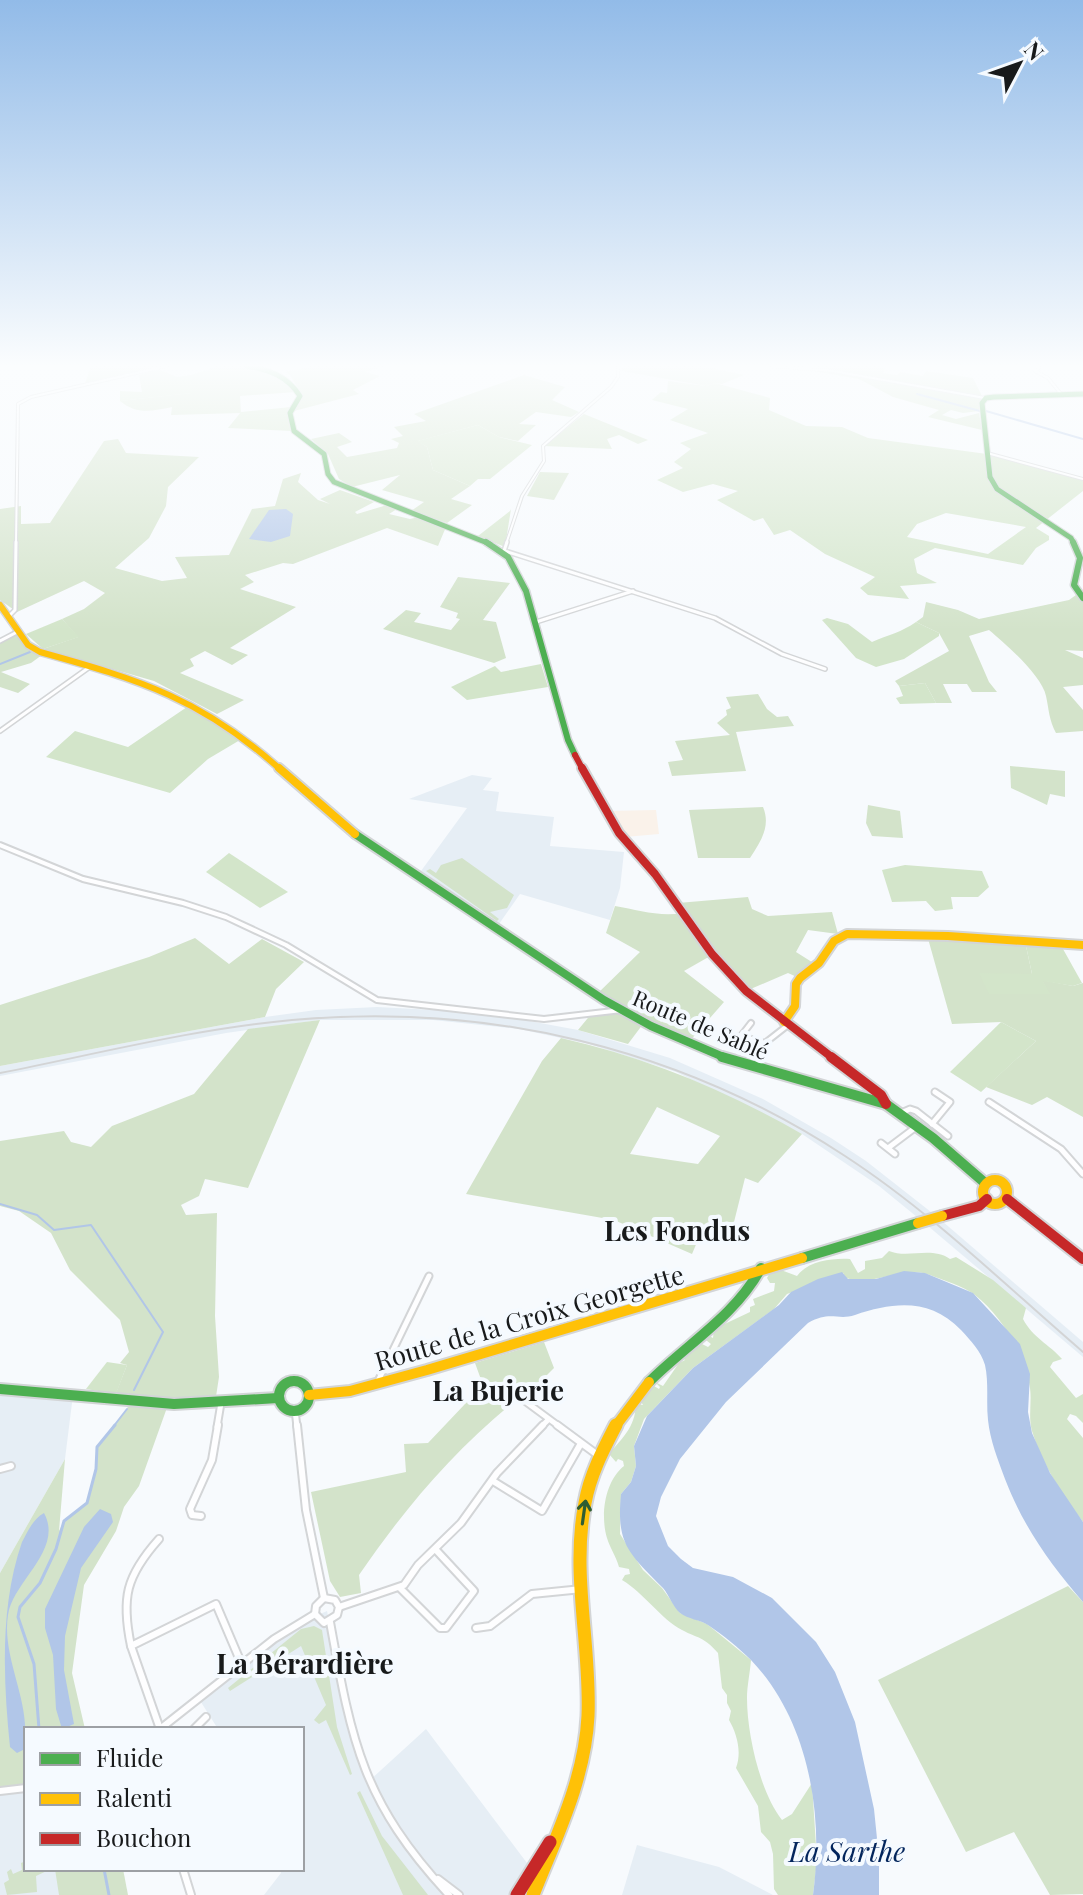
<svg xmlns="http://www.w3.org/2000/svg" width="1083" height="1895" viewBox="0 0 1083 1895" font-family="'Playfair Display',serif">
  <style>
    .built { fill: #e6eef5 }
    .industrial { fill: #faf2ea }
    .green { fill: #d3e3ca; fill-rule: evenodd }
    .forest { fill: #d3e5ca; fill-rule: evenodd }
    .water { fill: #b1c6e8 }
    .lines { fill: none; stroke-linecap: round; stroke-linejoin: round }
    .stream-far1 { stroke: #b1c6e8; stroke-width: 2 }
    .stream { stroke: #b1c6e8; stroke-width: 3 }
    .street-far4-casing { stroke: #d3d5d7; stroke-width: 4 }
    .street-far3-casing { stroke: #d3d5d7; stroke-width: 6 }
    .street-far2-casing { stroke: #d3d5d7; stroke-width: 8 }
    .street-far1-casing { stroke: #d3d5d7; stroke-width: 9 }
    .street-casing { stroke: #d3d5d7; stroke-width: 10 }
    .fast-far3-casing { stroke: #d3d5d7; stroke-width: 7 }
    .fast-far2-casing { stroke: #d3d5d7; stroke-width: 9 }
    .fast-far1-casing { stroke: #d3d5d7; stroke-width: 12 }
    .fast-casing { stroke: #d3d5d7; stroke-width: 14 }
    .slow-far3-casing { stroke: #d3d5d7; stroke-width: 9 }
    .slow-far2-casing { stroke: #d3d5d7; stroke-width: 12 }
    .slow-far1-casing { stroke: #d3d5d7; stroke-width: 14 }
    .slow-casing { stroke: #d3d5d7; stroke-width: 17 }
    .jam-far3-casing { stroke: #d3d5d7; stroke-width: 9 }
    .jam-far2-casing { stroke: #d3d5d7; stroke-width: 12 }
    .jam-far1-casing { stroke: #d3d5d7; stroke-width: 14 }
    .jam-casing { stroke: #d3d5d7; stroke-width: 17 }
    .street-far4 { stroke: #fefeff; stroke-width: 2 }
    .street-far3 { stroke: #fefeff; stroke-width: 3 }
    .street-far2 { stroke: #fefeff; stroke-width: 4 }
    .street-far1 { stroke: #fefeff; stroke-width: 5 }
    .street { stroke: #fefeff; stroke-width: 6 }
    .fast-far3 { stroke: #4caf50; stroke-width: 5 }
    .fast-far2 { stroke: #4caf50; stroke-width: 6 }
    .fast-far1 { stroke: #4caf50; stroke-width: 8 }
    .fast { stroke: #4caf50; stroke-width: 10 }
    .slow-far3 { stroke: #ffc107; stroke-width: 6 }
    .slow-far2 { stroke: #ffc107; stroke-width: 8 }
    .slow-far1 { stroke: #ffc107; stroke-width: 10 }
    .slow { stroke: #ffc107; stroke-width: 13 }
    .jam-far3 { stroke: #c62828; stroke-width: 6 }
    .jam-far2 { stroke: #c62828; stroke-width: 8 }
    .jam-far1 { stroke: #c62828; stroke-width: 10 }
    .jam { stroke: #c62828; stroke-width: 13 }
    .rail { stroke: #d3d4d5; stroke-width: 2 }
    .slow-bridge-casing { stroke: #d3d5d7; stroke-width: 14; stroke-linecap: butt }
    .slow-bridge { stroke: #ffc107; stroke-width: 10 }
    .oneway { stroke: #2f5d33 }
    .labels { text-anchor: middle; dominant-baseline: central; stroke-width: 8; stroke-linejoin: round; paint-order: stroke }
    .street-label { font-size: 22px; fill: #181a1b; stroke: #f5faff }
    .near-street-label { font-size: 26px; fill: #181a1b; stroke: #f5faff }
    .near-neighbourhood-label { font-size: 28px; font-weight: bold; fill: #181a1b; stroke: #f5faff }
    .near-water-label { font-size: 28px; font-style: italic; fill: #03255c; stroke: #f5faff }
  </style>
  <rect width="100%" height="100%" fill="#f7fafd"/>
  <g class="built">
    <path d="M472,775L492,778L483,790L499,792L496,811L554,817L550,846L624,852L620,888L610,920L520,894L499,924L421,871L467,808L409,799Z"/>
    <path d="M377,1007L454,1011L513,1018L578,1030L670,1058L763,1099L831,1138L866,1161L931,1212L917,1217L879,1186L802,1134L676,1072L589,1044L519,1029L433,1020H320L226,1033L0,1076V1066L265,1017L316,1010Z"/>
    <path d="M942,1221L1083,1342V1357L928,1226Z"/>
    <path d="M0,1389L73,1395L65,1459L0,1573Z"/>
    <path d="M327,1611L348,1711L369,1781L426,1729L527,1863L538,1873L527,1895H264L281,1873L280,1869H302V1729H218L199,1699L293,1626Z"/>
    <path d="M26,1788V1869H81L85,1895H0V1791Z"/>
    <path d="M637,1845L719,1867L773,1895H622Z"/>
  </g>
  <path class="industrial" d="M656,810L659,834L625,837L607,811Z"/>
  <g class="green">
    <path d="M91,366H163L85,384Z"/>
    <path d="M219,366C235,366 272,366 284,375C289,379 293,387 296,392L240,396L241,413L171,415L172,407C152,411 137,415 120,401L191,393V375Z"/>
    <path d="M315,366H384L365,372L380,376L353,390L359,394L294,411L302,395L290,375L285,372Z"/>
    <path d="M621,366H703L744,375L722,384L715,383L706,386L622,371Z"/>
    <path d="M815,366H878L885,369L883,373L897,375L900,372L923,376L926,371L973,378L982,396L979,411L963,413L951,410L942,415L956,419L979,413L982,430L928,417L939,410L893,397L859,379L808,370Z"/>
    <path d="M524,375L565,387L552,400L579,412L571,417L536,412L519,424L536,425L518,441L499,437L478,425L418,441L427,447L433,470L470,486L451,499L472,505L447,523L411,511L424,502L382,490L400,475L352,487L339,479L328,454L311,439L339,433L352,442L337,447L347,457L397,448L399,443L391,439L403,436L394,427L426,421L414,414Z"/>
    <path d="M584,414L648,440L638,444L619,435L607,439L612,449L544,446Z"/>
    <path d="M118,439L126,453L199,457L168,487L166,506L149,538L115,568L162,581L187,578L175,557L229,555L252,509L275,506L283,479L301,473L298,482L318,500L330,504L320,499L340,490L374,502L355,512L357,514L387,505L397,509L389,514L410,519L419,517L446,527L438,546L387,528L293,564L283,563L245,575L254,582L240,589L296,607L230,648L248,655L232,665L205,651L190,659L194,666L180,673L244,700L217,714L154,681L43,649L78,637L62,619L84,609L105,593L84,581L17,612L0,600V509L21,506V524L50,523L104,441Z"/>
    <path d="M540,472L569,473L554,500L527,496Z"/>
    <path d="M458,577L510,583L483,620L496,622L506,658L494,663L383,629L406,610L421,613L414,622L451,630L460,619L456,618L458,613L440,607Z"/>
    <path d="M1076,595L1083,600V651L1065,650L1083,658V685L1063,687L1083,710V731L1056,733C1049,720 1049,710 1046,696C1042,676 1007,645 989,630L969,636L989,682L997,692H972L967,684H943L952,703H936L925,683L899,686L895,681L949,651L939,633L916,622L923,617L926,602L958,610L979,619L1069,600Z"/>
    <path d="M17,634L26,647L42,655L31,663L1,672L30,684L18,693L0,687V643Z"/>
    <path d="M758,694L767,709L777,717L788,716L794,726L736,732L746,771L672,776L668,762L683,760L675,741L730,735L717,723L727,715L726,710L731,708L726,697Z"/>
    <path d="M1010,766L1065,771V797L1050,794L1047,805L1011,788Z"/>
    <path d="M868,805L900,811L903,838L872,836L866,823Z"/>
    <path d="M763,807C771,826 761,841 750,858H698L689,810Z"/>
    <path d="M462,858L514,895L507,908L490,912L499,919L497,921L426,871L430,869L436,873L441,865Z"/>
    <path d="M748,897L752,909L768,916L832,912L838,934L808,930L796,952L815,964L797,977L788,973L746,991L712,955L684,971L724,1002L688,1043L643,1024L628,1044L578,1030L592,1013L609,1011L611,1008L594,997L640,952L606,933L615,906C638,910 659,917 683,913L678,903Z"/>
    <path d="M927,935L1017,939L1026,946L1032,974L1049,994L1042,980L1073,986L1083,983V1117L1047,1097L1032,1105L986,1087L1036,1041L1001,1022L952,1024Z"/>
    <path d="M195,938L229,964L262,939L304,962L276,989L265,1017L0,1066V1005L149,957Z"/>
    <path d="M320,1020L248,1188L205,1179L199,1196L181,1205L186,1215L217,1213L215,1316L219,1377L215,1403L169,1402L139,1486L124,1507L116,1531L84,1585L72,1673L85,1729H26V1788L0,1791V1573L65,1459L59,1531L64,1521L87,1503L96,1469L97,1447L127,1409L130,1400L114,1398L127,1365L120,1363L129,1352L120,1320L70,1270L51,1233L19,1211L0,1206V1141L64,1131L71,1142L91,1147L112,1126L194,1094L248,1029Z"/>
    <path d="M561,1038C646,1057 725,1090 802,1134L758,1183L745,1178L732,1230L703,1228L692,1254L614,1220L466,1194L542,1061ZM657,1107L720,1136L698,1164L630,1154Z"/>
    <path d="M544,1342L554,1368L520,1402L516,1400C453,1451 405,1508 359,1575L361,1593L340,1597L330,1581L311,1492L406,1472L404,1444L428,1443L483,1385L475,1363Z"/>
    <path d="M1068,1586L1083,1602V1894L1050,1895L1014,1832L966,1852L878,1680Z"/>
    <path d="M314,1626L322,1630L337,1727L352,1774L350,1775L326,1720L319,1724L314,1720L326,1705L301,1646L230,1691L228,1688L301,1629Z"/>
    <path d="M360,1791L382,1836L428,1895H403L357,1793Z"/>
    <path d="M26,1861V1869H51L36,1876L37,1892L7,1895L4,1883L9,1880L7,1872L11,1869L13,1874L22,1870L21,1863Z"/>
    <path d="M55,1869H123L128,1895H59Z"/>
  </g>
  <g class="forest">
    <path d="M158,369L177,377L191,375L192,393L120,401V391L142,392L139,375Z"/>
    <path d="M668,381L706,386L715,383L770,398L769,410L806,426L842,427L868,438L987,454L1083,480V491L1036,528L1049,536V540L1036,548L1023,565L935,548L914,559L917,573L937,583L900,586L909,599L868,595L860,588L875,577L825,554L790,530L774,535L763,518L754,521L717,500L738,491L713,484L683,492L657,480L683,468L674,462L691,449L680,443L708,433L670,420L688,409L652,400L661,392L667,393ZM946,513L1026,527L988,554L907,537L917,524Z"/>
    <path d="M291,407L288,413L292,431L228,428L241,412Z"/>
    <path d="M478,425L499,437L532,445L490,479H478L470,486L433,470L427,447L417,441Z"/>
    <path d="M511,509L505,547L478,536L510,511Z"/>
    <path d="M827,618L848,624L872,642C888,635 902,632 916,622L939,633V636L904,659L876,667L856,658L822,620Z"/>
    <path d="M62,619L79,637L43,649L26,634Z"/>
    <path d="M541,664L548,687L467,700L451,687L495,666L501,672Z"/>
    <path d="M925,683L936,703L900,704L896,698L903,696L899,686Z"/>
    <path d="M187,707L240,740L208,759L170,793L46,757L75,731L128,747Z"/>
    <path d="M229,853L288,892L260,908L206,872Z"/>
    <path d="M905,865L982,871L989,887L978,897H951L953,909L935,911L926,901L892,902L882,870Z"/>
    <path d="M1026,946L1063,949L1082,983L1073,986L1043,981L1050,994H989L979,973L1032,974Z"/>
    <path d="M1001,1022L1036,1041L981,1092L950,1072Z"/>
    <path d="M889,1251C908,1259 931,1246 950,1259L956,1257L993,1280L1026,1308L1023,1319C1033,1338 1049,1344 1062,1359L1053,1362L1050,1367L1076,1398L1083,1394V1423L1076,1416L1070,1414L1067,1419L1083,1438V1522C1062,1494 1042,1465 1032,1431C1028,1416 1032,1403 1030,1388C1025,1355 1001,1315 975,1295C963,1286 943,1280 930,1275C901,1265 875,1287 846,1278L843,1273L787,1294L774,1309L693,1368L644,1419L634,1446L636,1466L631,1482L621,1494L620,1534L643,1570L662,1588L680,1613L707,1624L751,1660C750,1673 747,1686 747,1698C747,1734 760,1792 782,1820L792,1814L812,1783L817,1862L813,1895H778L774,1889L773,1854L770,1842L761,1832L758,1806L736,1768C742,1752 737,1734 729,1720L731,1711L727,1703V1695L722,1688L718,1653C703,1636 699,1639 682,1630C661,1619 644,1593 622,1580L625,1575L630,1574L629,1569L619,1567C616,1556 610,1548 607,1538C600,1515 605,1481 624,1466L623,1461L618,1459L616,1462L609,1454C622,1438 635,1428 636,1404L643,1405L640,1400L654,1386L659,1389L660,1387L655,1382L663,1386L679,1363L685,1360L682,1357L693,1349L696,1341L708,1347L711,1344L702,1337L706,1334L713,1338L714,1329L750,1312V1307L755,1305L753,1299L774,1291L775,1283H770L767,1278L773,1267L797,1276C808,1261 832,1258 850,1259L858,1273L865,1269V1261L882,1258Z"/>
    <path d="M107,1362L127,1365L116,1394L86,1389Z"/>
  </g>
  <g class="water">
    <path d="M286,509L293,514L290,536L271,542L249,539L269,510Z"/>
    <path d="M904,1271L925,1273L973,1293L1020,1344L1030,1374L1028,1412L1032,1433L1050,1473L1083,1522V1602C1050,1564 1023,1526 1005,1479C998,1460 990,1440 988,1420C986,1402 989,1383 985,1365C981,1351 971,1341 961,1330C930,1298 894,1302 855,1315C837,1321 831,1310 808,1323L726,1402L680,1459L661,1497L656,1516L668,1546L681,1559L693,1568L733,1577L772,1598L816,1642L835,1672L855,1722L874,1809L879,1858V1895H813C824,1815 809,1721 751,1660C739,1648 723,1635 708,1625C700,1620 688,1619 680,1613C673,1607 669,1595 663,1588C629,1553 616,1545 621,1494L631,1482L636,1466L634,1446L647,1416L693,1368L779,1305L791,1292L818,1279L842,1272L848,1279H876Z"/>
    <path d="M100,1509L111,1514L113,1522L81,1568L65,1636L64,1670L74,1724L62,1729L56,1709L53,1655L45,1628V1609L84,1527Z"/>
    <path d="M44,1513C64,1550 13,1581 8,1615C1,1660 34,1705 23,1750L17,1753L10,1747C3,1679 0,1605 22,1542C28,1531 33,1519 44,1513Z"/>
  </g>
  <g class="lines">
    <g class="stream-far1">
      <path d="M917,394L980,411"/>
      <path d="M986,411L1083,439"/>
      <path d="M0,664L30,652"/>
      <path d="M0,1204L37,1215L54,1230L91,1225L163,1332L134,1390"/>
      <path d="M113,1427L127,1409"/>
    </g>
    <g class="stream">
      <path d="M39,1729L34,1664L18,1617L20,1607L40,1583L56,1549L64,1521L87,1503L96,1469L97,1447L115,1425"/>
      <path d="M104,1869L109,1895"/>
    </g>
    <g class="street-far4-casing">
      <g id="street-far4">
        <path d="M771,366L833,371L985,398"/>
        <path d="M1039,368L1035,371L1048,378L1061,394"/>
        <path d="M987,453L1083,479"/>
        <path d="M16,544L18,404L31,397L167,366"/>
        <path d="M506,544L522,496L544,461L543,446L611,387L618,377V366"/>
      </g>
    </g>
    <g class="street-far3-casing">
      <g id="street-far3">
        <path d="M504,551L507,542"/>
        <path d="M505,551L715,618L782,654L825,669"/>
        <path d="M10,615L15,610L16,542"/>
        <path d="M536,622L633,591"/>
        <path d="M0,641L19,631"/>
        <path d="M0,731L91,666"/>
      </g>
    </g>
    <g class="street-far2-casing">
      <g id="street-far2">
        <path d="M0,845L83,879L183,903L226,917L286,945L377,1000L544,1019L622,1010"/>
        <path d="M751,1023L741,1036L765,1043L788,1025"/>
      </g>
    </g>
    <g class="street-far1-casing">
      <g id="street-far1">
        <path d="M989,1102L1061,1149L1083,1174"/>
        <path d="M901,1113L910,1109L916,1111L948,1136"/>
        <path d="M932,1124L950,1102L935,1092"/>
        <path d="M881,1143L895,1154"/>
        <path d="M888,1148L916,1127"/>
        <path d="M377,1383L429,1276"/>
        <path d="M522,1399L560,1427"/>
        <path d="M295,1410L297,1427"/>
        <path d="M217,1427L221,1403"/>
        <path d="M541,1427L548,1420"/>
      </g>
    </g>
    <g class="street-casing">
      <g id="street">
        <path d="M297,1425L306,1510L324,1598"/>
        <path d="M557,1425L599,1456"/>
        <path d="M0,1469L11,1466"/>
        <path d="M493,1481L542,1511L580,1445"/>
        <path d="M201,1516L192,1515L190,1509L212,1460L218,1425"/>
        <path d="M400,1588L440,1628H446L474,1591L436,1550"/>
        <path d="M339,1607L404,1585L418,1565L461,1523L497,1473L543,1425"/>
        <path d="M315,1614L324,1623L337,1615L339,1607L335,1600L324,1598"/>
        <path d="M315,1614L316,1606L324,1598"/>
        <path d="M330,1622C352,1743 362,1801 449,1895"/>
        <path d="M476,1628L490,1626L532,1594L582,1589"/>
        <path d="M131,1646C121,1598 126,1576 159,1539"/>
        <path d="M160,1729L131,1646L216,1604L242,1665"/>
        <path d="M160,1729L274,1639L315,1614"/>
        <path d="M194,1729L206,1717"/>
        <path d="M0,1791L26,1788"/>
        <path d="M183,1869L191,1895"/>
        <path d="M438,1879L459,1895"/>
      </g>
    </g>
    <g class="fast-far3-casing">
      <g id="fast-far3">
        <path d="M247,366C270,370 287,376 300,396L290,413L294,431L324,454L328,474L334,482L490,544"/>
        <path d="M1074,544L1071,538L997,489L990,477L982,403L986,398L994,397L1083,394"/>
      </g>
    </g>
    <g class="fast-far2-casing">
      <g id="fast-far2">
        <path d="M486,542L508,557L526,591L568,740L575,755"/>
        <path d="M1073,542L1080,558L1074,585L1083,598"/>
      </g>
    </g>
    <g class="fast-far1-casing">
      <path id="fast-far1" d="M355,834L604,1000L651,1026L728,1059"/>
    </g>
    <g class="fast-casing">
      <g id="fast">
        <path d="M722,1057L886,1104L933,1138L985,1183"/>
        <path d="M802,1258L918,1223"/>
        <circle cx="294" cy="1396" r="15"/>
        <path d="M649,1382C687,1344 735,1316 761,1268"/>
        <path d="M0,1389L174,1404L278,1398"/>
      </g>
    </g>
    <g class="slow-far3-casing">
      <path id="slow-far3" d="M0,605L28,645L40,652C141,680 202,699 281,770"/>
    </g>
    <g class="slow-far2-casing">
      <g id="slow-far2">
        <path d="M279,768L355,834"/>
        <path d="M784,1022L795,1006L796,984L800,978L819,963L834,941L847,934L948,936L1083,945"/>
      </g>
    </g>
    <g class="slow-far1-casing">
      <g id="slow-far1">
        <circle cx="995" cy="1192" r="12"/>
        <path d="M309,1395L350,1391L427,1370L802,1258"/>
        <path d="M615,1427L649,1382"/>
      </g>
    </g>
    <g class="slow-casing">
      <path id="slow" d="M533,1895C556,1837 585,1779 588,1716C591,1646 571,1573 585,1503C590,1475 603,1450 616,1425"/>
    </g>
    <g class="jam-far3-casing">
      <path id="jam-far3" d="M575,755L583,770"/>
    </g>
    <g class="jam-far2-casing">
      <path id="jam-far2" d="M582,768L619,833L655,874L712,954L746,991L834,1059"/>
    </g>
    <g class="jam-far1-casing">
      <g id="jam-far1">
        <path d="M831,1057L881,1095L886,1104"/>
        <path d="M1007,1199L1083,1259"/>
        <path d="M942,1216L979,1206L987,1199"/>
      </g>
    </g>
    <g class="jam-casing">
      <path id="jam" d="M517,1895L550,1842"/>
    </g>
    <use href="#street-far4" class="street-far4"/>
    <use href="#street-far3" class="street-far3"/>
    <use href="#street-far2" class="street-far2"/>
    <use href="#street-far1" class="street-far1"/>
    <use href="#street" class="street"/>
    <use href="#fast-far3" class="fast-far3"/>
    <use href="#fast-far2" class="fast-far2"/>
    <use href="#fast-far1" class="fast-far1"/>
    <use href="#fast" class="fast"/>
    <use href="#slow-far3" class="slow-far3"/>
    <use href="#slow-far2" class="slow-far2"/>
    <use href="#slow-far1" class="slow-far1"/>
    <use href="#slow" class="slow"/>
    <use href="#jam-far3" class="jam-far3"/>
    <use href="#jam-far2" class="jam-far2"/>
    <use href="#jam-far1" class="jam-far1"/>
    <use href="#jam" class="jam"/>
    <path class="rail" d="M0,1073C97,1054 193,1029 292,1020C488,1002 680,1048 845,1156C931,1212 1005,1285 1083,1352"/>
    <g class="slow-bridge-casing">
      <path id="slow-bridge" d="M918,1223L942,1216"/>
    </g>
    <use href="#slow-bridge" class="slow-bridge"/>
  </g>
  <defs><path id="oneway-shaft" d="M-6 0H5M1.5-3L5.5 0L1.5 3" fill="none" stroke-width="1.6" stroke-linecap="round" stroke-linejoin="round" transform="scale(2)"/></defs>
  <use class="oneway" href="#oneway-shaft" transform="translate(584 1512) rotate(-82)"/>
  <linearGradient id="sky" x2="0" y2="1"><stop stop-color="#92bbe8"/><stop offset="0.58" stop-color="#fbfdfe"/><stop offset="1" stop-color="#fbfdfe" stop-opacity="0"/></linearGradient>
  <rect width="1083" height="631" fill="url(#sky)"/>
  <g class="labels">
    <g class="street-label">
      <text transform="translate(701 1024) rotate(23)">Route de Sablé</text>
    </g>
    <g class="near-street-label">
      <text transform="translate(529 1317) rotate(-16)">Route de la Croix Georgette</text>
    </g>
    <g class="near-neighbourhood-label">
      <text x="677" y="1229">Les Fondus</text>
      <text x="498" y="1389">La Bujerie</text>
      <text x="305" y="1662">La Bérardière</text>
    </g>
    <g class="near-water-label">
      <text x="847" y="1850">La Sarthe</text>
    </g>
  </g>
  <rect x="24" y="1727" width="280" height="144" fill="#f5faff" stroke="#9da0a4" stroke-width="2"/>
  <rect x="40" y="1753" width="40" height="12" fill="#4caf50" stroke="#9da0a4" stroke-width="2"/>
  <text x="96" y="1767" font-size="24" fill="#181a1b">Fluide</text>
  <rect x="40" y="1793" width="40" height="12" fill="#ffc107" stroke="#9da0a4" stroke-width="2"/>
  <text x="96" y="1807" font-size="24" fill="#181a1b">Ralenti</text>
  <rect x="40" y="1833" width="40" height="12" fill="#c62828" stroke="#9da0a4" stroke-width="2"/>
  <text x="96" y="1847" font-size="24" fill="#181a1b">Bouchon</text>
  <g transform="translate(1019 64) rotate(49)" stroke="#f5faff" stroke-width="6" paint-order="stroke">
  <path d="M0-6L14 30L0 20L-14 30Z" fill="#181a1b"/>
  <text y="-12" font-size="22" font-weight="bold" text-anchor="middle" fill="#181a1b">N</text>
  </g>
</svg>
